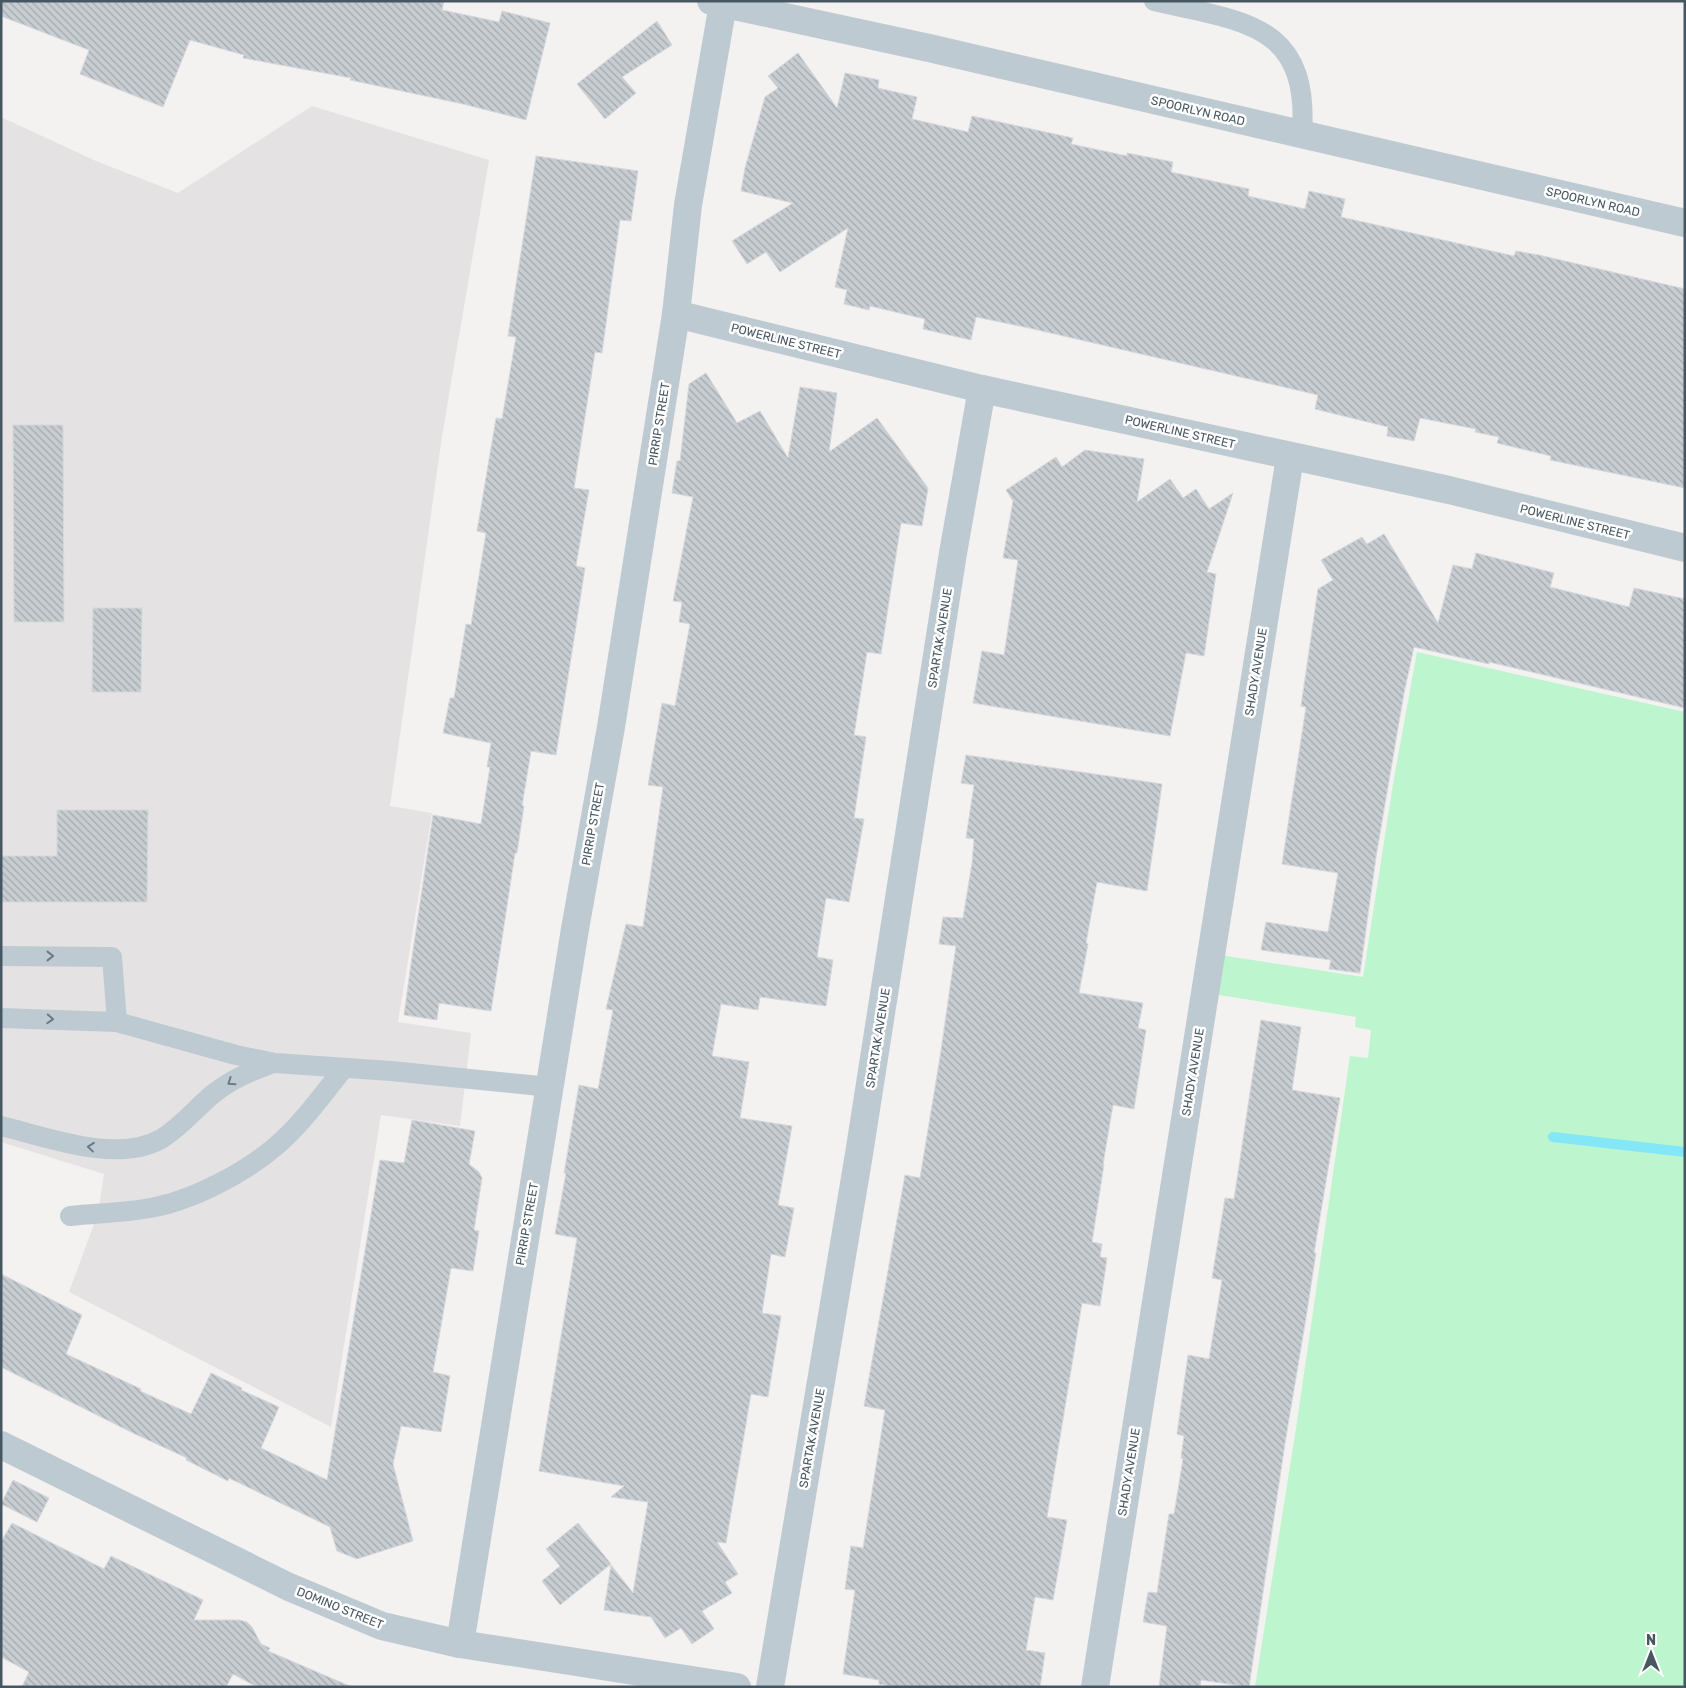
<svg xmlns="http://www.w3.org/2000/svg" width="1686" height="1688" viewBox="0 0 1686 1688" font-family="Rubik,sans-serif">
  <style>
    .education { fill: #e5e2e3 }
    .green { fill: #bcf5ce }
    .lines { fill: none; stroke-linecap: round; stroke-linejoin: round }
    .stream { stroke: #84e7f7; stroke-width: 10 }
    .building { fill: url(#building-back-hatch); stroke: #d5d8dd }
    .service { stroke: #becad2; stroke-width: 20 }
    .minor { stroke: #becad2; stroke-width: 28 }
    .oneway { stroke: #6b7a84 }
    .labels { text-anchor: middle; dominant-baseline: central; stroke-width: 5; stroke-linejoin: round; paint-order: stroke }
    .street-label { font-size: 12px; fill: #475762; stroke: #fff }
  </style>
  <defs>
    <pattern id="building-back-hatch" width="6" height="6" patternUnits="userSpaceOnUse" patternTransform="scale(1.25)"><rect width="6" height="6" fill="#c8cdd2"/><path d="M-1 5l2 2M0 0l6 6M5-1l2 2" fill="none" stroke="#a4a9ae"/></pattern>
  </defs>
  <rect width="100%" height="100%" fill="#f4f1f1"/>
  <path class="education" d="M312,106L489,160L442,436L390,806L432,813L398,1022L471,1033L460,1126L381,1115L331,1427L69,1292L98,1213L104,1174L1,1142V117L96,161L178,193Z"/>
  <path class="green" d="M1417,652L1685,712V1687H1255L1297,1422L1350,1056L1368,1058L1371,1030L1355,1027L1356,1017L1207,993L1213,954L1363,977L1393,784Z"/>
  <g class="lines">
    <path class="stream" d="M1553,1137L1685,1152"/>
  </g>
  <g class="building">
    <path d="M1,1H444L442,10L499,22L502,11L550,23L526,120L463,104L350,80L351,78L243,58L244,55L190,40L163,107L80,74L89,50L1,16Z"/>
    <path d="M657,21L672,45L622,77L636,93L605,119L577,84Z"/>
    <path d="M798,53L837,108L845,73L879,80L878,88L917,97L912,119L968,132L972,116L1073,138L1071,144L1127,156V153L1173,162L1171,172L1249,189L1248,196L1305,209L1309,191L1345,199L1341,217L1514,256L1516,251L1539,255L1685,289V488L1550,460L1551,456L1497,443L1499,437L1475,432L1476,429L1420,418L1414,441L1387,436L1388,427L1315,409L1318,395L1029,328L976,317L971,340L923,329L925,319L870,306L869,310L844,304L847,290L835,287L848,228L780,272L766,252L747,264L732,241L793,203L741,191L745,168L765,97L778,88L768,76Z"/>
    <path d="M536,156L638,171L631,221L620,220L602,353L595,352L574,488L589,490L576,566L585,568L556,755L531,751L522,806H524L517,853H515L491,1011L439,1003L437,1020L404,1015L410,971L433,815L481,824L490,767H487L491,743L443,733L450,698H454L466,624L471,625L486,533L477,531L496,418L502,419L516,337L508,336Z"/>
    <path d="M706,373L737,423L760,411L788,458L800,387L837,393L829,452L877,418L928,488L922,526L901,523L881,654L867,652L854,735L866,737L854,818L864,819L849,902L826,898L817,957L833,960L826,1006L760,997L758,1010L721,1004L712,1056L749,1062L740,1118L792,1126L778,1205L794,1208L785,1257L771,1254L762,1313L781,1316L768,1397L751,1394L726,1543L717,1542L738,1574L725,1582L732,1593L702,1611L714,1629L692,1644L681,1628L665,1638L651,1617L604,1610L611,1565L633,1593L648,1502L611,1497L624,1486L539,1471L577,1238L555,1234L566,1173H564L579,1085L598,1089L613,1010L606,1009L626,924L643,927L663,787L648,785L662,703L675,706L690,624L679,622L682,602L673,601L693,497L672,493L677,461H680L689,384Z"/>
    <path d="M13,425H63L64,622H14Z"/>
    <path d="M1085,450L1144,459L1137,502L1170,479L1183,498L1196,489L1209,509L1233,493L1207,572L1216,574L1204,656L1186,653L1170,736L973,703L982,651L1004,655L1018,560L1003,558L1013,501L1006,490L1056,457L1062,467Z"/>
    <path d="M1384,534L1438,623L1453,565L1472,569L1476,553L1554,573L1550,587L1629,607L1634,588L1685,599V708L1489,662V664L1414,647L1404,693L1376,857L1360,973L1329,969L1331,960L1261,950L1266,922L1328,932L1338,873L1282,864L1306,707L1301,706L1318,589L1333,580L1321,560L1362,537L1367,544Z"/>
    <path d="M93,608H142L141,692H92Z"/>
    <path d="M966,755L1162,784L1147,891L1097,882L1086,943L1088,944L1079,993L1143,1003L1138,1028L1146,1030L1134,1109L1113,1105L1103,1164H1104L1092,1242L1102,1244L1100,1257L1107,1258L1100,1306L1082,1303L1047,1517L1067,1520L1053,1600L1035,1597L1026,1650L1045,1653L1040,1687H896L879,1684V1680L843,1674L855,1590L845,1589L848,1568L851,1546L863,1548L885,1410L864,1406L905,1175L920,1178L940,1057L956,946L939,944L943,917L963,918L972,863L974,839L966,838L974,785L961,783Z"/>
    <path d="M57,810H148L147,902H1V856H57Z"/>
    <path d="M1261,1020L1301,1027L1292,1090L1340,1098L1314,1253H1316L1306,1318L1285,1443L1249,1687L1201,1680L1200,1687H1159L1167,1626L1143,1622L1148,1592L1157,1593L1169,1514H1174L1183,1459L1181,1458L1184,1436L1177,1434L1188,1355L1209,1359L1222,1280L1212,1278L1225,1198L1234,1199Z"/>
    <path d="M412,1120L475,1131L469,1164L479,1172L482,1178L474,1230L479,1231L473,1271L451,1268L433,1372L450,1376L441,1432L401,1426L393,1464L413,1541L357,1559L337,1551L330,1527L229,1478L228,1481L186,1460L187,1458L135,1434L1,1367V1274L82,1315L66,1354L141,1389L140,1391L191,1414L211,1373L242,1388L241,1390L279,1407L261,1448L327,1480L380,1160L404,1163Z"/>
    <path d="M13,1480L49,1498L37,1522L1,1504Z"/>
    <path d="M12,1523L104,1569L111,1556L203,1600L194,1620H239L247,1622L252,1627L261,1644L270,1648L268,1651L352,1687H257L233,1674L226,1687H22L29,1672L1,1657V1542Z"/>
    <path d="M578,1523L611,1564L560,1605L542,1581L560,1566L546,1549Z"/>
  </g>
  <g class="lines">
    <g class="service">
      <path d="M1154,1C1243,22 1310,22 1302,135"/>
      <path d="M1,956L112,957L117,1022"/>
      <path d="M1,1018L117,1022L236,1055L275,1063L391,1071L550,1087"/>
      <path d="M1,1126C47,1137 117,1164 161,1139C180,1128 196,1108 213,1094C232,1079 251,1071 273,1063"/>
      <path d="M70,1216C96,1213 124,1213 150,1208C191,1201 245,1173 276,1146C302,1124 323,1094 344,1068"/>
    </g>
    <g class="minor">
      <path d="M711,1L929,48L1685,223"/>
      <path d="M676,314L982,389L1449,490L1685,548"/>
      <path d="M1,1445L289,1587L382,1626L460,1644L737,1687"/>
      <path d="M460,1644L575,929L611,727L676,314L688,205L723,4"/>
      <path d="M770,1687L859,1154L953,553L982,389"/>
      <path d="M1095,1687L1290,457"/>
    </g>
  </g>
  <defs><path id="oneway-chevron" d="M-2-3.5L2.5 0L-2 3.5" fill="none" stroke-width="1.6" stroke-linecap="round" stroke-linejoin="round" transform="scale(1.25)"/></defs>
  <g class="oneway">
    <use href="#oneway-chevron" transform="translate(50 956)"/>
    <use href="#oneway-chevron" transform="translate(50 1019) rotate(3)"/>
    <use href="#oneway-chevron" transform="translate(231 1082) rotate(146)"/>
    <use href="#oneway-chevron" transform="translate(91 1147) rotate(-174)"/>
  </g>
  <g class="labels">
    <g class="street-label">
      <text transform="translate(1198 111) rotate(13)">SPOORLYN ROAD</text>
      <text transform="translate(1593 202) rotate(13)">SPOORLYN ROAD</text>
      <text transform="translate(786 341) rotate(14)">POWERLINE STREET</text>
      <text transform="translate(659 424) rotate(-81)">PIRRIP STREET</text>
      <text transform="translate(1180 432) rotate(13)">POWERLINE STREET</text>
      <text transform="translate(1575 522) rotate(14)">POWERLINE STREET</text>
      <text transform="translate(940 638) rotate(-81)">SPARTAK AVENUE</text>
      <text transform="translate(1256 672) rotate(-81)">SHADY AVENUE</text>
      <text transform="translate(593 824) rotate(-80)">PIRRIP STREET</text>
      <text transform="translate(878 1038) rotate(-81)">SPARTAK AVENUE</text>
      <text transform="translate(1193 1072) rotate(-81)">SHADY AVENUE</text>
      <text transform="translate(527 1224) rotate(-80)">PIRRIP STREET</text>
      <text transform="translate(812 1438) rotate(-80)">SPARTAK AVENUE</text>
      <text transform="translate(1129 1472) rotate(-81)">SHADY AVENUE</text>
      <text transform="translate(340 1608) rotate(22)">DOMINO STREET</text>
    </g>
  </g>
  <rect width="1686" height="1688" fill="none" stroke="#475762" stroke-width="5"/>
  <g transform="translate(1651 1653)" stroke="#ffffff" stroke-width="4" paint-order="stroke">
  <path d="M0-4L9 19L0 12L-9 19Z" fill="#475762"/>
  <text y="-8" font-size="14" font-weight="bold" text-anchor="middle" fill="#475762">N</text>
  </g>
</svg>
